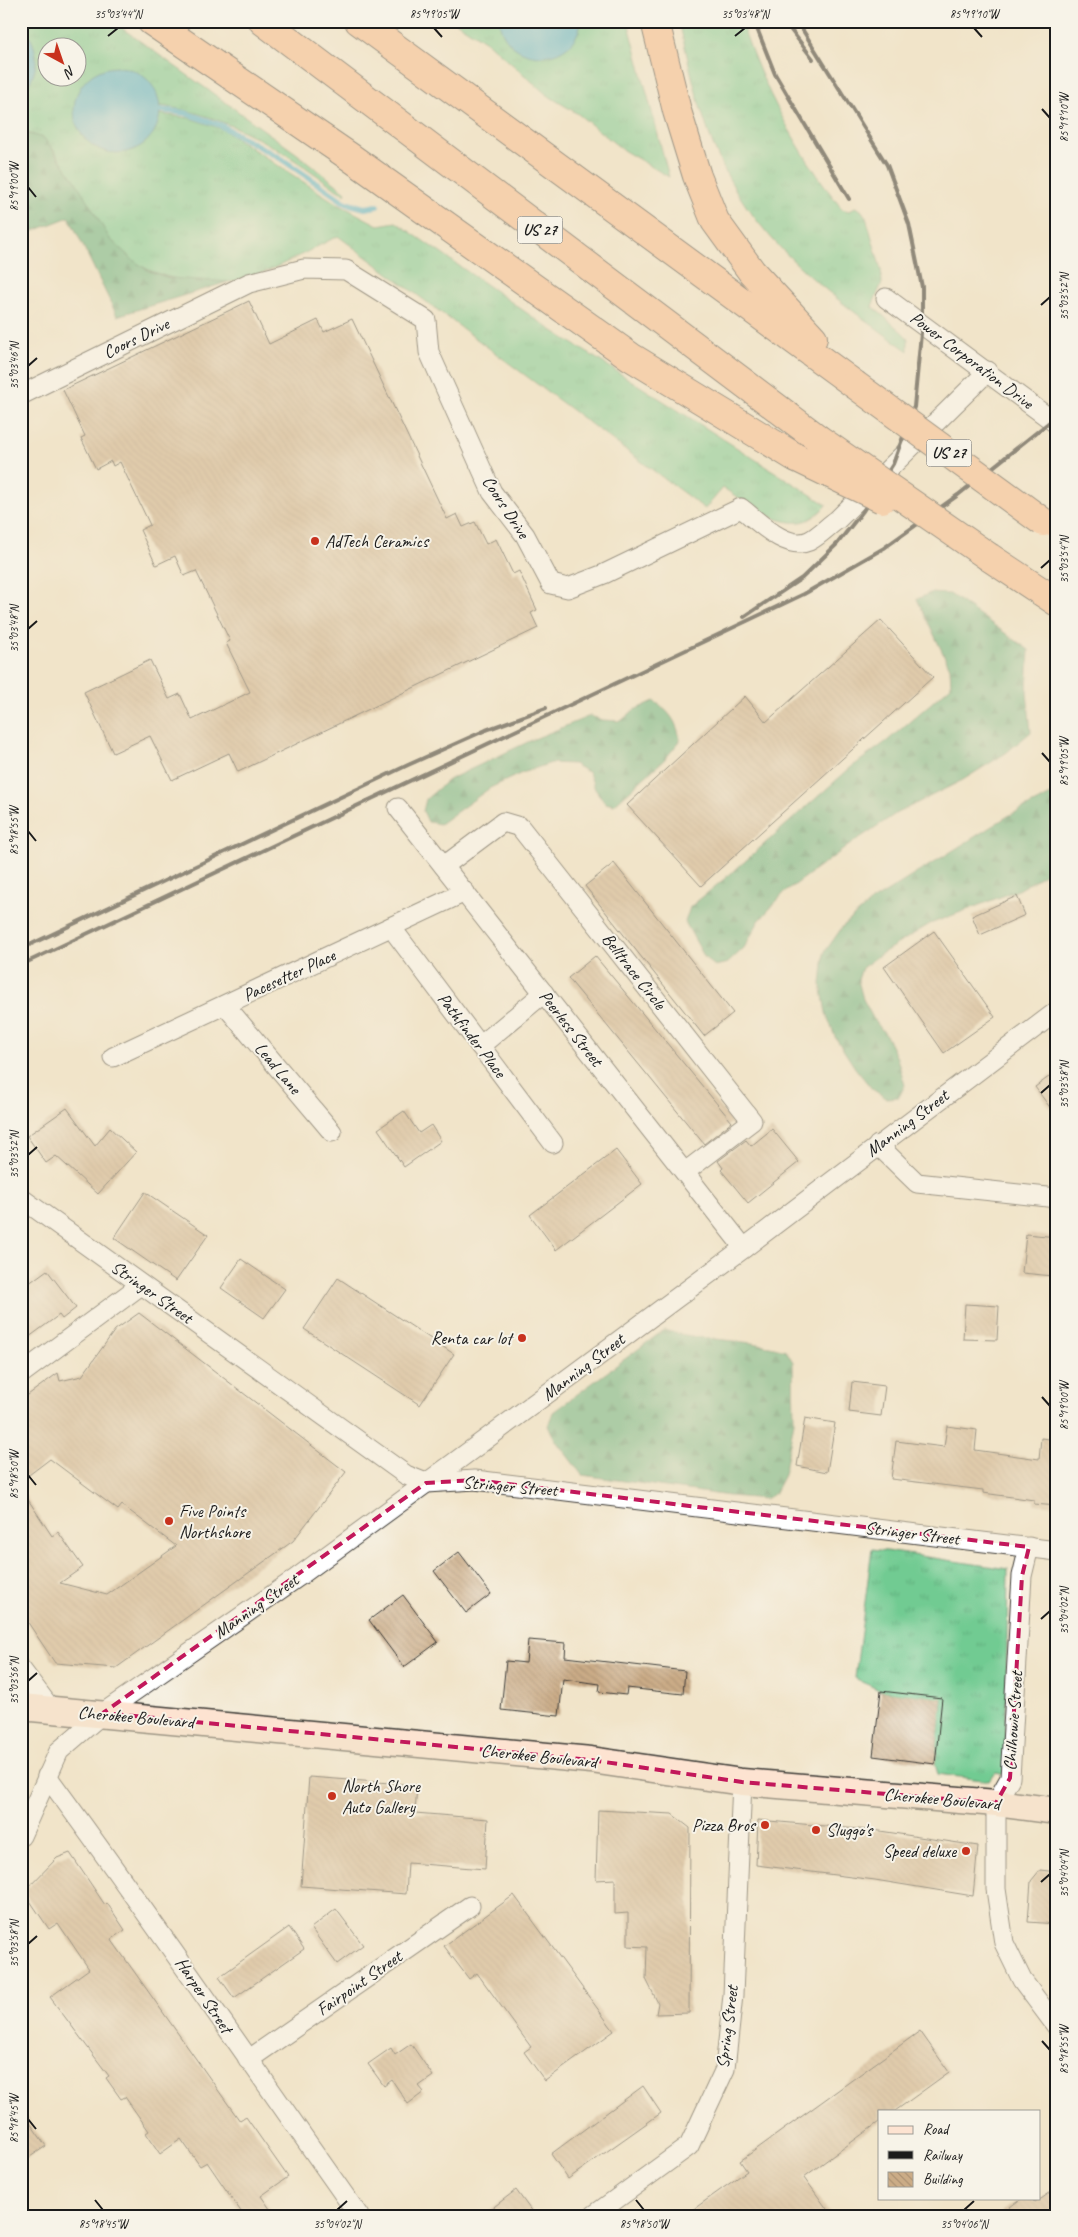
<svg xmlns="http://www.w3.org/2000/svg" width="1078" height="2237" viewBox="0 0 1078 2237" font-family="Caveat,sans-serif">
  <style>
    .grass { fill: url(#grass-tufts); stroke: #467457; fill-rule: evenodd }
    .forest { fill: url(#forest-firs); stroke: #3c664c }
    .water { fill: #4fb2ce; stroke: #366775 }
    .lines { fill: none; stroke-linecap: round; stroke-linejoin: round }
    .stream { stroke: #4fb2ce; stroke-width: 6 }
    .building { fill: url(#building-back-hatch) }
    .minor-casing { stroke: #3c3a36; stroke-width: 21 }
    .secondary-casing { stroke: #3c3a36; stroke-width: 29 }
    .motorway-casing { stroke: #3c3a36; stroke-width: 30 }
    .minor { stroke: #fff; stroke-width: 19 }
    .secondary { stroke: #fde3d1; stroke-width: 26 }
    .motorway { stroke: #fbba8d; stroke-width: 28 }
    .rail { stroke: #1c1c1c; stroke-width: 4 }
    .motorway-bridge-casing { stroke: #3c3a36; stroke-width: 30; stroke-linecap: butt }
    .motorway-bridge { stroke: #fbba8d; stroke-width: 28 }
    .marked { fill: none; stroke: #c2185b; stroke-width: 4; stroke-dasharray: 10 6; stroke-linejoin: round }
    .ticks { fill: none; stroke: #1c1c1c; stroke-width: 2 }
    .poi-dot { fill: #c8321e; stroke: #f7f3e8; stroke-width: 2 }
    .labels { text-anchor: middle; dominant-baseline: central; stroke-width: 4; stroke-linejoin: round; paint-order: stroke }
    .shield { fill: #f7f3e8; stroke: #5e5c59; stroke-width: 1 }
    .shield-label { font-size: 16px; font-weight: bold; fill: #1c1c1c }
    .street-label { font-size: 18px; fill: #1c1c1c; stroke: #f7f3e8 }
    .poi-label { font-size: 18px; fill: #1c1c1c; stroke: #f7f3e8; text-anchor: start }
    .neatline { fill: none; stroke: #1c1c1c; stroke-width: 2 }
    .ticks-label { font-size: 12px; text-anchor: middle; fill: #1c1c1c }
  </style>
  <defs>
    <pattern id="grass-tufts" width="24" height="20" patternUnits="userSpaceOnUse" patternTransform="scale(1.25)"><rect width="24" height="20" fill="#71cb92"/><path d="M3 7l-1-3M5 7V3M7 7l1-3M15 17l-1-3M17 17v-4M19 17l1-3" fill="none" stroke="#61ae7d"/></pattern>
    <pattern id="forest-firs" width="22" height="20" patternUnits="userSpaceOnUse" patternTransform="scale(1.25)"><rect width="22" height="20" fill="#5caf7c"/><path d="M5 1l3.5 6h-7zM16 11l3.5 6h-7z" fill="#4b8e65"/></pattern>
    <pattern id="building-back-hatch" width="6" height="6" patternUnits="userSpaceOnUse" patternTransform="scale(1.25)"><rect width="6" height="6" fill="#cbac87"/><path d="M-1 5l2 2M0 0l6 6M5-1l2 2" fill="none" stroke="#ae9374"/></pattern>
  </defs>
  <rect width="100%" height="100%" fill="#f7f3e8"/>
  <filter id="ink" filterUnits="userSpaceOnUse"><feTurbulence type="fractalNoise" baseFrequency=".02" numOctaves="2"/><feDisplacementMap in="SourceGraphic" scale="10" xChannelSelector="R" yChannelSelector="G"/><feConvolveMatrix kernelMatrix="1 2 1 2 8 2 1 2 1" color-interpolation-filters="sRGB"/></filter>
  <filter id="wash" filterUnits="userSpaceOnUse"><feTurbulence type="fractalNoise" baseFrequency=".0096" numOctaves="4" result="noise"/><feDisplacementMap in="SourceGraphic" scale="20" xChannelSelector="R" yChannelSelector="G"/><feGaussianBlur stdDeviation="1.12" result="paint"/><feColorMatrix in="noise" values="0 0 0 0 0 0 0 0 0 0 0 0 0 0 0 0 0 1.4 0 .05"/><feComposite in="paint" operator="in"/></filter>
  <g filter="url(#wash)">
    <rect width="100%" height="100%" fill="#f1e4c9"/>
    <g class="grass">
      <path d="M21,21H112L296,153L346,192L345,194L337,190C285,151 226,114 161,106L160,114L189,118L222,129L336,203L378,225L396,222L550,329L827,505C820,512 811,521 801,522C773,525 746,502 723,488L705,509L338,236C308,251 277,269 245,279C233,283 220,282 207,282C169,281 134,270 110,239C93,217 82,191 66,168C53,148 46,135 21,132ZM48,48H78V78H48Z"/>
      <path d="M454,21H628L669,177L623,150L578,114L547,95L488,43Z"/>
      <path d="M679,21H741C763,89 798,152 842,209L849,211L855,207L861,210L866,217L881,270L882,283L872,306L904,334L908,339V351C835,299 761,247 721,163C700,118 690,68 679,21Z"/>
      <path d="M872,1549L1008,1569L1005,1775L996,1773L989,1781L938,1774L935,1764L942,1699L881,1691L855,1678Z"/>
    </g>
    <g class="forest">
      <path d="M21,132L44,138L75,180L110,239L133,260L149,271L169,278L228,282L117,316L69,217L31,232L21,242Z"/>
      <path d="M930,593L950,594L1029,650L1027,693L1031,732L1006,753L963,780L897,813L855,841L784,893L759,921L744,948L728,963L715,966L705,958L685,922L690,907L735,870L850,768L887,741L951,686L950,668L917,599Z"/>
      <path d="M654,701C669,711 678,722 680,741L665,759L614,805L605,803L595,789L589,773L574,764L551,763L522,773L490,788L440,824L428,822L423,811L426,799L448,780L534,739L590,716L603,720L621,721L634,710Z"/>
      <path d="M1057,792V867L1016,891L930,924L881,954L862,968L858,980L863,999L873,1018L886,1035L897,1058L905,1085L899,1097L886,1098L872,1089L855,1068L835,1037L826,1013L821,984L824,953L843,926L872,901L1008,816Z"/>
      <path d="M664,1330C704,1342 746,1338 786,1350L793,1362L794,1422L784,1475L774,1494L765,1499L729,1496L582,1475L556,1441L548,1426L553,1412Z"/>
    </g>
    <g class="water">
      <path d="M499,21H581C575,68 506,67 499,21Z"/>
      <path d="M21,24C42,49 40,72 21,96Z"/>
      <circle cx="117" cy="110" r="43"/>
    </g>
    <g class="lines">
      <path class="stream" d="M160,110L185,113L220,125L280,158L346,203L365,208L377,206"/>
    </g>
    <g id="blocks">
      <g class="building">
        <path d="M249,301L269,344L318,320L324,332L352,319L447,519L457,514L463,527L475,522L486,544L496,539L513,574L519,571L537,610L531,613L538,628L238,772L229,753L172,780L150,736L113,753L84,692L150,660L169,699L180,694L192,720L250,692L226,643L230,641L196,571L184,576L175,556L156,565L140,530L150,525L120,462L113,466L111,461L96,469L81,438L85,436L63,390Z"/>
        <path d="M881,620L933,677L701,886L627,805L745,696L766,722Z"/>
        <path d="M614,863L733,1013L704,1036L585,886Z"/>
        <path d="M1017,896L1025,915L980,935L972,916Z"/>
        <path d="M934,931L995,1017L944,1053L884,967Z"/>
        <path d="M595,956L732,1122L704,1144L568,978Z"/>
        <path d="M1057,1071V1117L1035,1087Z"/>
        <path d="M67,1108L95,1146L110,1128L136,1152L98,1194L56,1156L46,1163L27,1136Z"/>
        <path d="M404,1111L419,1133L431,1125L441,1141L404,1167L378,1129Z"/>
        <path d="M772,1129L799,1162L748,1203L721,1170L723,1168L718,1161L746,1140L751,1146Z"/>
        <path d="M616,1150L642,1184L556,1250L530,1215Z"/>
        <path d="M145,1192L208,1235L176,1281L114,1238Z"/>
        <path d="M1026,1234L1057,1237L1053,1276L1022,1273Z"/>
        <path d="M241,1259L285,1289L264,1318L221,1288Z"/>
        <path d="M47,1270L76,1308L62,1319L59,1315L21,1343V1289Z"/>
        <path d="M338,1278L454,1354L420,1405L304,1329Z"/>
        <path d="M965,1304L999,1306L997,1340L963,1339Z"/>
        <path d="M139,1313L346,1472L293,1541L116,1668L55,1663L21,1612V1489L52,1536L58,1532L83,1567L60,1583L107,1595L176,1546L122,1505L118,1510L50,1459L21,1481V1400L58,1373L60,1381L82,1376L115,1330Z"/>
        <path d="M852,1382L885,1386L881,1416L849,1412Z"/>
        <path d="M805,1418L835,1423L827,1472L797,1466Z"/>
        <path d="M947,1426L977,1430L975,1450L1039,1459L1041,1438L1057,1440V1506L1034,1504V1500L983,1493V1490L891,1479L896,1441L944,1447Z"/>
        <path d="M459,1552L491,1594L466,1613L434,1571Z"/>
        <path d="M403,1595L438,1642L404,1667L369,1620Z"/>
        <path d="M528,1640L566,1643L565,1657L685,1671L683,1694L627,1688L626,1695L599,1692L600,1684L563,1679L559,1716L501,1710L506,1661L526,1663Z"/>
        <path d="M881,1691L942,1698L935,1764L873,1756Z"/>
        <path d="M309,1777L417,1785L415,1813L488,1819L485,1869L408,1863L406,1894L301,1886Z"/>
        <path d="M598,1810L672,1814L690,1828L689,2013L656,2014L658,2003L646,1979L647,1947L628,1946V1913L615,1914V1879L596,1880Z"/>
        <path d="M758,1820L880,1831L978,1846L973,1896L875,1880L756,1865Z"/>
        <path d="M70,1853L105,1905L107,1903L125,1930L111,1939L240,2121L246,2117L288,2177L261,2196L275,2216H244L207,2162L200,2166L181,2139L160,2154L146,2133L149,2131L125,2097L121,2099L106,2078L109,2076L50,1997L89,1969L58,1923L49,1929L24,1892L57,1858Z"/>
        <path d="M1040,1870L1057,1872V1924L1028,1922L1031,1881Z"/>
        <path d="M514,1895L614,2031L545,2081L524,2052L531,2047L477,1973L469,1979L444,1946Z"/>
        <path d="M336,1909L363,1945L337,1964L311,1928Z"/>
        <path d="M289,1927L304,1949L234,1998L219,1977Z"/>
        <path d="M920,2031L949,2072L895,2111H879V2122L804,2177L832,2216H684L747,2171L740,2161Z"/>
        <path d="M411,2044L433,2076L419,2086L424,2092L408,2104L392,2080L384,2086L368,2064L391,2048L395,2055Z"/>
        <path d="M643,2086L661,2113L568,2179L551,2154Z"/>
        <path d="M21,2110L46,2146L27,2159L21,2150Z"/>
        <path d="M1057,2188V2216H998L1022,2198H1031L1035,2203Z"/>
        <path d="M516,2190L535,2216H482Z"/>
      </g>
    </g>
  </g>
  <g filter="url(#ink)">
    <use href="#blocks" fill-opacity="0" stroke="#3c3a36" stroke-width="1"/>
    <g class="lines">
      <g class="minor-casing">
        <g id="minor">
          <path d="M886,298L1057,424"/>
          <path d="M21,395L249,283L304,269L346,270L426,320L429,352L492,492L525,535L551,584L568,588L604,574L741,508C758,521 786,551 809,541C819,536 828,526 837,520L988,371"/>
          <path d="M398,808L744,1248"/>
          <path d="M444,866L503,822L520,827L752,1121L685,1172"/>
          <path d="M391,927L553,1143"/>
          <path d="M225,1005L332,1132"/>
          <path d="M480,1046L544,993"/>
          <path d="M113,1057L465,892"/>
          <path d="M878,1145L917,1183L1057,1198"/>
          <path d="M21,1198L406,1475L426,1483L475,1480L1057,1551"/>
          <path d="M21,1374L141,1285"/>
          <path d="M1029,1547L1022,1576L1010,1778L996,1803V1889L1004,1943L1022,1980L1057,2027"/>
          <path d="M21,1669L51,1709"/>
          <path d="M47,1776C154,1921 255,2069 359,2216"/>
          <path d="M21,1836L59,1751L103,1713L298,1577L451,1465L744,1248L1057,1011"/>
          <path d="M248,2060L470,1906"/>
          <path d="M593,2216L689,2146L725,2069L733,1995L742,1782"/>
        </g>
      </g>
      <g class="secondary-casing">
        <path id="secondary" d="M21,1707L591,1760L742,1782L996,1803L1057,1811"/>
      </g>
      <g class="motorway-casing">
        <g id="motorway">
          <path d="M151,21L350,157L631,357L795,457"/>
          <path d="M263,21L817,438"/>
          <path d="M359,21L854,384"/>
          <path d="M655,21L677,111L697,176L715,221L752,272L813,338"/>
          <path d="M989,557L1057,602"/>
        </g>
      </g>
      <use href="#minor" class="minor"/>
      <use href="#secondary" class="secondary"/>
      <use href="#motorway" class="motorway"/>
      <g class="rail">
        <path d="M754,21L775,74L849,199"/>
        <path d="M784,21L813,59"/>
        <path d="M744,617L802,578L837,544L863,511L893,464L914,407L922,323V287L909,224L887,165L797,21"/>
        <path d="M21,949L408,765L486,730L546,708"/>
        <path d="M21,965L804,594L884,548L958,495L1057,416"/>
      </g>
      <g class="motorway-bridge-casing">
        <g id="motorway-bridge">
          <path d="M854,384L1043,522"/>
          <path d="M817,438L989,557"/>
          <path d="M795,457L882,499"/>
        </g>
      </g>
      <use href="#motorway-bridge" class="motorway-bridge"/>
    </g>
  </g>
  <path d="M0 0H1078V2237H0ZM475,1480L1029,1547L1022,1576L1010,1778L996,1803L742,1782L591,1760L103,1713L426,1483Z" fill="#f1e4c9" fill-opacity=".55" fill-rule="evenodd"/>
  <path class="marked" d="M475,1480L1029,1547L1022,1576L1010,1778L996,1803L742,1782L591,1760L103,1713L426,1483Z"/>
  <path class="ticks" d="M434,28L442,37M974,28L982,37M108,36L118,28M735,36L745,28M1042,109L1050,118M28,187L36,197M1041,305L1050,297M28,366L37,358M1041,568L1050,560M28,629L37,621M1042,753L1050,762M28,831L36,841M1041,1093L1050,1085M28,1155L37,1147M1042,1397L1050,1406M28,1475L36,1485M1041,1619L1050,1611M28,1681L37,1673M1041,1882L1050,1874M28,1944L37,1936M1042,2041L1050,2050M28,2119L36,2129M95,2200L103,2210M636,2200L644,2210M337,2210L347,2201M964,2210L974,2201"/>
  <g class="poi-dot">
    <circle cx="315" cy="541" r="5"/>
    <circle cx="522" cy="1338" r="5"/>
    <circle cx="169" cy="1521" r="5"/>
    <circle cx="332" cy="1796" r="5"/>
    <circle cx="765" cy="1825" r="5"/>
    <circle cx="816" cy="1830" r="5"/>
    <circle cx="966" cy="1851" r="5"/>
  </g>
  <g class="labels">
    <g class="shield">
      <rect x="517.5" y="216.5" width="45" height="27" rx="4"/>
      <rect x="926.5" y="439.5" width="45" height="27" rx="4"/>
    </g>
    <g class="shield-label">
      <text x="540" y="230">US 27</text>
      <text x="949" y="453">US 27</text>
    </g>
    <g class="street-label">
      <text transform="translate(136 338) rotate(-26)">Coors Drive</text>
      <text transform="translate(972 360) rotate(37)">Power Corporation Drive</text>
      <text transform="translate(506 507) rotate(57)">Coors Drive</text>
      <text transform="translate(634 971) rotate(52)">Belltrace Circle</text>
      <text transform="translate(289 975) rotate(-25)">Pacesetter Place</text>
      <text transform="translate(571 1028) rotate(52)">Peerless Street</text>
      <text transform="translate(472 1035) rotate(53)">Pathfinder Place</text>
      <text transform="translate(278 1068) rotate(50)">Lead Lane</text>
      <text transform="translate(907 1123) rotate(-37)">Manning Street</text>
      <text transform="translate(152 1292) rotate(35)">Stringer Street</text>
      <text transform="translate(583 1367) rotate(-37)">Manning Street</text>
      <text transform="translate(510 1486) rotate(5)">Stringer Street</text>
      <text transform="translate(912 1533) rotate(7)">Stringer Street</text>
      <text transform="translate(256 1606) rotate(-35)">Manning Street</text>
      <text transform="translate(136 1717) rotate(5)">Cherokee Boulevard</text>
      <text transform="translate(1013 1721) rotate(-86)">Chilhowie Street</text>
      <text transform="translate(539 1756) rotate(6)">Cherokee Boulevard</text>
      <text transform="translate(942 1799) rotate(5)">Cherokee Boulevard</text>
      <text transform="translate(359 1983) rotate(-35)">Fairpoint Street</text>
      <text transform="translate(204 1995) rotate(56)">Harper Street</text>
      <text transform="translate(727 2027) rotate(-83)">Spring Street</text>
    </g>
    <g class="poi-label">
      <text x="325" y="541">AdTech Ceramics</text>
      <text x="512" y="1338" text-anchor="end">Renta car lot</text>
      <text x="179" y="1511">Five Points<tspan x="179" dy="21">Northshore</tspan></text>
      <text x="342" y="1786">North Shore<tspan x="342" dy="21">Auto Gallery</tspan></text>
      <text x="755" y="1825" text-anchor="end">Pizza Bros</text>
      <text x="826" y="1830">Sluggo's</text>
      <text x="956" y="1851" text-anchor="end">Speed deluxe</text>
    </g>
  </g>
  <rect width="1078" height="2237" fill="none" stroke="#f7f3e8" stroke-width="55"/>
  <rect x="878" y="2110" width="162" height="90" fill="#f7f3e8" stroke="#9f9d96"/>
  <rect x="888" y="2126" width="25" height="8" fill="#fde3d1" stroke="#9f9d96"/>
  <text x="923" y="2134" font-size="15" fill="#1c1c1c">Road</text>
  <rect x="888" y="2151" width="25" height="8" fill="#1c1c1c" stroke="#9f9d96"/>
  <text x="923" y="2160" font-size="15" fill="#1c1c1c">Railway</text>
  <rect x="888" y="2172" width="25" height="15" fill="url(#building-back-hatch)" stroke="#9f9d96"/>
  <text x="923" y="2184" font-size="15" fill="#1c1c1c">Building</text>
  <g transform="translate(62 62) rotate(140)"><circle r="24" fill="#f7f3e8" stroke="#9f9d96"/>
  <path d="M0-4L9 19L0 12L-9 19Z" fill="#c8321e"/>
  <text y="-8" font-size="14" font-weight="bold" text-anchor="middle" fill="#1c1c1c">N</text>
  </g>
  <rect x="28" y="28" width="1022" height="2182" class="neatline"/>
  <g class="ticks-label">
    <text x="118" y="18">35°03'44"N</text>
    <text x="434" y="18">85°19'05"W</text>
    <text x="745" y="18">35°03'48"N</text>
    <text x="974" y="18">85°19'10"W</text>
    <text transform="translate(1064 118) rotate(-90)" y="4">85°19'10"W</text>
    <text transform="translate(14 187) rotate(-90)" y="4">85°19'00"W</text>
    <text transform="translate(1064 297) rotate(-90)" y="4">35°03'52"N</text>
    <text transform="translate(14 366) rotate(-90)" y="4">35°03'46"N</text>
    <text transform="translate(1064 560) rotate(-90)" y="4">35°03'54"N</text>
    <text transform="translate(14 629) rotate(-90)" y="4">35°03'48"N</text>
    <text transform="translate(1064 762) rotate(-90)" y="4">85°19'05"W</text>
    <text transform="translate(14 831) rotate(-90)" y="4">85°18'55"W</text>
    <text transform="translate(1064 1085) rotate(-90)" y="4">35°03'58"N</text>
    <text transform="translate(14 1155) rotate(-90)" y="4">35°03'52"N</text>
    <text transform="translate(1064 1406) rotate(-90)" y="4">85°19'00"W</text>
    <text transform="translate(14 1475) rotate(-90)" y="4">85°18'50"W</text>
    <text transform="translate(1064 1611) rotate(-90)" y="4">35°04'02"N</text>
    <text transform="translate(14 1681) rotate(-90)" y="4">35°03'56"N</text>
    <text transform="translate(1064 1874) rotate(-90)" y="4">35°04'04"N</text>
    <text transform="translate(14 1944) rotate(-90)" y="4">35°03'58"N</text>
    <text transform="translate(1064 2050) rotate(-90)" y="4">85°18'55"W</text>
    <text transform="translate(14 2119) rotate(-90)" y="4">85°18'45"W</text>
    <text x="103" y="2228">85°18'45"W</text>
    <text x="337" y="2228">35°04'02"N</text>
    <text x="644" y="2228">85°18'50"W</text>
    <text x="964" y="2228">35°04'06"N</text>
  </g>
</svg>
